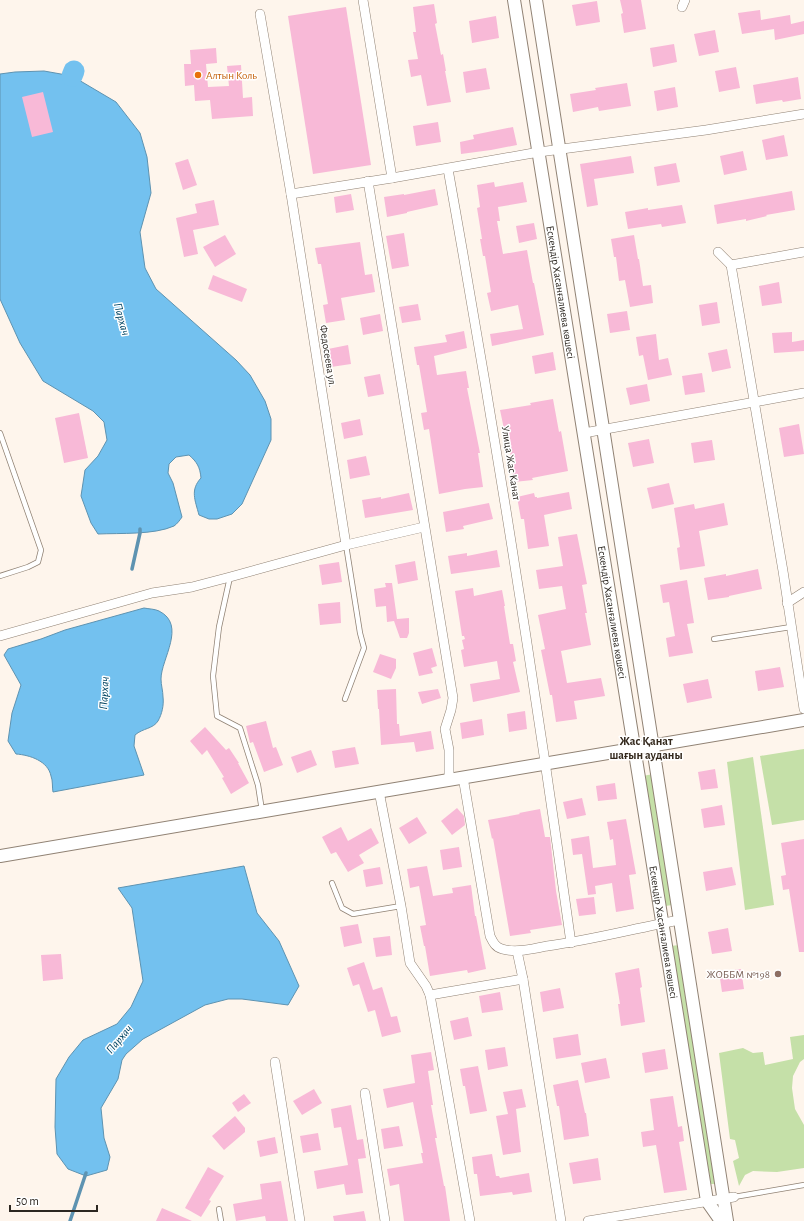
<svg xmlns="http://www.w3.org/2000/svg" width="804" height="1221" viewBox="0 0 804 1221" font-family="'Alegreya Sans',sans-serif">
  <style>
    .green { fill: #c5e0a8 }
    .water { fill: #73c1ef; stroke: #5e93b1 }
    .lines { fill: none; stroke-linecap: round; stroke-linejoin: round }
    .stream { stroke: #5e93b1; stroke-width: 3.5 }
    .river { stroke: #73c1ef; stroke-width: 21 }
    .building { fill: #f8b9d7 }
    .service-casing { stroke: #908274; stroke-width: 6 }
    .minor-casing { stroke: #908274; stroke-width: 10 }
    .tertiary-casing { stroke: #908274; stroke-width: 14 }
    .service { stroke: #fff; stroke-width: 4.5 }
    .minor { stroke: #fff; stroke-width: 9 }
    .tertiary { stroke: #fff; stroke-width: 12 }
    .food-dot { fill: #e8710a; stroke: #fff; stroke-width: 1.5 }
    .education-dot { fill: #8d6e63; stroke: #fff; stroke-width: 1.5 }
    .labels { text-anchor: middle; dominant-baseline: central; stroke-width: 3; stroke-linejoin: round; paint-order: stroke }
    .food-label { font-size: 11px; fill: #c56008; stroke: #fff; text-anchor: start }
    .street-label { font-size: 11px; fill: #2c2721; stroke: #fff }
    .education-label { font-size: 11px; fill: #785e54; stroke: #fff; text-anchor: end }
    .water-label { font-size: 12px; font-style: italic; fill: #004462; stroke: #fff }
    .neighbourhood-label { font-size: 12px; font-weight: bold; fill: #34291d; stroke: #fff }
  </style>
  <rect width="100%" height="100%" fill="#fef5ec"/>
  <g class="green">
    <path d="M804,749V820L772,825L760,756Z"/>
    <path d="M753,757L774,905L745,910L727,762Z"/>
    <path d="M653,774L673,905L665,906L643,776Z"/>
    <path d="M680,945L718,1184H711L670,946Z"/>
    <path d="M804,1035V1059L800,1062L793,1076L792,1088L795,1109L804,1125V1168L777,1172L753,1171L745,1175L739,1186L733,1161L739,1158L735,1140L730,1139L719,1053L743,1048L753,1053L763,1052L765,1065L793,1059L790,1037Z"/>
  </g>
  <g class="water">
    <path d="M44,71L72,76L116,102L140,133L147,157L151,193L140,232L145,268L156,289L236,360L250,375L265,401L271,419V440L242,504L232,514L217,519H209L199,515C195,500 190,490 201,478C200,467 197,462 189,455L176,457L169,464L168,473L173,483L182,517C180,520 177,524 174,526C154,535 120,533 98,534L91,523L81,496L85,470L98,456L107,440L104,422L93,411L43,381L20,343L0,299V74L15,72Z"/>
    <path d="M144,608C149,609 155,609 159,611C187,625 161,659 161,679C161,685 163,691 163,697C164,705 162,714 158,721C153,729 143,728 135,735L134,746L144,775L53,792C52,787 53,781 51,776C48,761 30,755 16,754L8,741L12,713L21,685L4,655L8,649L41,639L65,630Z"/>
    <path d="M244,866L257,913L279,941L299,986L288,1005L242,999H228L205,1005L143,1039L126,1054L122,1060L118,1079L101,1108L104,1138L110,1157L107,1170L86,1176L68,1169L57,1154L55,1127L56,1079L69,1057L83,1040L117,1024L131,1007L143,981L132,908L118,888Z"/>
  </g>
  <g class="lines">
    <g class="stream">
      <path d="M132,569L140,533V529"/>
      <path d="M70,1221L86,1173"/>
    </g>
    <path class="river" d="M72,76L74,71"/>
  </g>
  <g class="building">
    <path d="M620,0H641L646,29L624,33L621,14L623,13Z"/>
    <path d="M597,1L600,22L576,26L572,5Z"/>
    <path d="M434,4L437,23L435,24L441,55L443,54L446,71H445L451,102L427,106L421,75L411,77L408,60L418,59L413,32H416L413,7Z"/>
    <path d="M346,7L371,165L313,174L288,16Z"/>
    <path d="M760,10L761,20L790,15L791,24L804,21V34L775,40L774,29L742,34L738,13Z"/>
    <path d="M496,16L499,38L472,43L469,21Z"/>
    <path d="M715,30L719,52L699,56L694,34Z"/>
    <path d="M674,44L677,62L653,67L650,48Z"/>
    <path d="M216,48L217,63L206,64L208,87L229,86L227,66L241,65L243,98L252,97L253,116L212,119L210,100L195,101L194,85L185,86L184,64H191L190,50Z"/>
    <path d="M736,67L740,88L719,92L715,71Z"/>
    <path d="M486,68L490,89L466,93L463,72Z"/>
    <path d="M798,77L801,99L783,102L782,100L756,104L753,85Z"/>
    <path d="M627,83L631,106L599,111L598,107L573,112L570,94L596,90L595,88Z"/>
    <path d="M675,87L678,107L657,111L654,91Z"/>
    <path d="M43,92L53,132L32,137L22,97Z"/>
    <path d="M438,122L441,142L416,146L413,126Z"/>
    <path d="M513,127L517,145L491,150L461,154L460,142L474,139L473,135Z"/>
    <path d="M784,135L788,156L766,160L762,140Z"/>
    <path d="M743,151L747,170L724,175L720,156Z"/>
    <path d="M631,156L634,173L594,179L598,205L587,207L580,164Z"/>
    <path d="M188,159L197,185L183,190L175,163Z"/>
    <path d="M676,163L680,182L657,186L654,167Z"/>
    <path d="M494,182L495,187L523,182L527,202L498,207L500,221H497L503,254L527,250L533,283H534L544,335L492,346L490,334L523,329L518,305L491,311L487,293L491,292L485,256H483L480,239H482L477,208L480,207L477,185Z"/>
    <path d="M435,189L438,205L407,212V213L387,217L384,197L404,194V195Z"/>
    <path d="M792,191L795,210L766,215L767,216L746,221V219L717,224L714,205Z"/>
    <path d="M351,194L354,210L336,213L334,197Z"/>
    <path d="M214,200L219,225L193,230L198,254L184,257L176,218L197,213L195,204Z"/>
    <path d="M682,205L686,223L662,227L661,224L628,229L625,212L648,208V210Z"/>
    <path d="M534,223L537,239L519,243L516,226Z"/>
    <path d="M404,233L409,266L392,269L386,236Z"/>
    <path d="M225,235L236,254L215,267L203,247Z"/>
    <path d="M634,235L638,259H639L643,286L651,285L653,303L630,307L625,280L619,281L616,257H614L611,239Z"/>
    <path d="M360,242L365,275L372,274L375,292L341,298L345,320L326,323L323,305L328,304L321,264H318L315,248Z"/>
    <path d="M213,275L247,289L242,302L208,289Z"/>
    <path d="M779,282L782,303L762,306L759,286Z"/>
    <path d="M717,302L720,323L702,326L699,305Z"/>
    <path d="M418,304L421,320L402,323L399,307Z"/>
    <path d="M627,311L630,330L610,333L607,314Z"/>
    <path d="M380,314L383,331L363,335L360,318Z"/>
    <path d="M464,331L467,348L434,356L437,375L466,371L469,388H467L480,453H478L483,487L465,489L439,494L429,429L424,430L421,413L427,412L419,365H417L414,347L447,342L445,335Z"/>
    <path d="M792,332V342L804,340V351L774,353L772,333Z"/>
    <path d="M656,334L659,360L668,358L672,375L648,380L643,355L639,356L636,337Z"/>
    <path d="M348,345L351,364L331,367L328,349Z"/>
    <path d="M727,349L731,368L712,372L708,353Z"/>
    <path d="M553,352L556,370L535,374L532,356Z"/>
    <path d="M702,373L705,392L685,395L682,376Z"/>
    <path d="M380,374L384,394L368,397L364,377Z"/>
    <path d="M647,384L650,401L630,405L626,388Z"/>
    <path d="M553,399L559,432L561,431L568,471L532,478L533,480L514,482L511,463H512L506,428L504,429L500,410L531,405L530,403Z"/>
    <path d="M79,413L88,458L64,463L55,418Z"/>
    <path d="M360,419L363,435L344,439L341,423Z"/>
    <path d="M799,424L804,454L784,457L779,428Z"/>
    <path d="M649,439L654,463L633,467L628,443Z"/>
    <path d="M712,440L715,460L694,463L691,443Z"/>
    <path d="M366,456L370,475L350,479L347,460Z"/>
    <path d="M669,483L674,504L652,509L647,488Z"/>
    <path d="M569,492L572,509L544,515L549,546L528,549L524,519H521L517,497L534,493L535,497H537V498Z"/>
    <path d="M409,493L413,510L365,518L362,500L381,497V499Z"/>
    <path d="M489,503L493,519L463,526L464,529L446,532L443,512Z"/>
    <path d="M724,503L728,525L699,531L705,566L680,570L677,548L680,547L674,508L694,504L695,509Z"/>
    <path d="M577,534L587,584L582,585L587,613H585L591,645L561,651L567,683L601,678L605,696L574,701L577,719L556,722L552,695H550L541,650L545,649L538,615L566,609L562,586L539,589L536,570L563,566L558,537Z"/>
    <path d="M497,550L500,567L451,574L448,556L467,553V556Z"/>
    <path d="M415,561L418,580L398,584L395,565Z"/>
    <path d="M339,562L342,582L322,585L319,565Z"/>
    <path d="M758,569L762,589L729,596V597L708,600L704,578L726,574V576Z"/>
    <path d="M687,580L694,623L687,624L693,653L669,657L666,638L675,636L669,602L663,603L660,585Z"/>
    <path d="M385,583H392L397,619L409,618V633L407,638H400L394,621L387,622L386,606L376,607L374,589L386,587Z"/>
    <path d="M473,588L474,596L502,590L505,606H504L510,644H513L516,661L513,662L520,692L473,702L470,684L500,679L497,661L464,667L461,650L464,649L462,640L465,639L464,636H462L455,591Z"/>
    <path d="M340,602L341,623L320,625L318,604Z"/>
    <path d="M432,648L437,666L431,668L433,673L419,676L413,653Z"/>
    <path d="M380,654L396,659V668L391,679L373,672Z"/>
    <path d="M780,667L784,687L758,691L755,671Z"/>
    <path d="M708,679L712,698L687,703L683,684Z"/>
    <path d="M396,689L397,724H399L400,736L431,731L434,749L416,752L414,742L381,745L379,709H378L377,690Z"/>
    <path d="M438,689L441,698L422,704L418,692Z"/>
    <path d="M525,711L527,729L509,732L507,714Z"/>
    <path d="M482,719L484,735L462,739L460,723Z"/>
    <path d="M266,721L273,748L276,747L283,765L264,772L253,742L250,743L246,726Z"/>
    <path d="M205,727L226,750L229,748L239,763H238L249,783L231,794L222,778L224,777L207,750L202,755L190,741Z"/>
    <path d="M355,747L359,764L335,768L332,751Z"/>
    <path d="M311,750L317,765L297,773L291,757Z"/>
    <path d="M715,769L718,788L701,790L698,772Z"/>
    <path d="M615,783L617,799L598,801L596,786Z"/>
    <path d="M582,798L586,815L567,819L563,802Z"/>
    <path d="M722,805L725,825L704,828L701,809Z"/>
    <path d="M457,808L464,816L465,825L452,835L441,821Z"/>
    <path d="M540,809L545,837H550L556,891L562,925L530,930L531,933L510,936L493,838L492,839L488,820L520,814L519,813Z"/>
    <path d="M417,817L427,833L409,844L399,828Z"/>
    <path d="M626,819L636,874L629,875L634,909L616,912L612,883L595,886L596,894L588,895L582,854L573,855L571,839L589,836L593,868L616,865L613,839L610,840L607,822Z"/>
    <path d="M341,827L348,841L371,828L379,843L359,855L364,863L348,872L336,852L331,854L322,837Z"/>
    <path d="M804,839V952H799L789,889L783,890L781,876L786,875L781,843Z"/>
    <path d="M459,847L462,867L443,870L440,850Z"/>
    <path d="M427,866L433,896L453,893L452,888L471,885L475,916H476L486,969L468,973L467,970L430,976L425,946H424L420,926L426,925L419,886L410,888L407,869Z"/>
    <path d="M380,867L383,884L366,887L363,870Z"/>
    <path d="M732,867L736,885L706,891L703,872Z"/>
    <path d="M594,897L596,914L579,916L576,899Z"/>
    <path d="M358,924L362,943L344,947L340,927Z"/>
    <path d="M728,928L732,951L712,954L708,932Z"/>
    <path d="M390,936L392,955L376,957L373,938Z"/>
    <path d="M61,954L63,979L43,981L41,955Z"/>
    <path d="M364,962L373,990L382,987L391,1017L397,1016L401,1032L382,1037L375,1010L368,1012L359,984L353,986L347,968Z"/>
    <path d="M639,968L642,987L640,988L645,1022L621,1026L618,1004H620L615,973Z"/>
    <path d="M741,969L744,989L722,992L719,972Z"/>
    <path d="M560,988L564,1008L543,1012L540,992Z"/>
    <path d="M500,992L503,1010L482,1013L479,996Z"/>
    <path d="M468,1017L472,1036L454,1040L450,1021Z"/>
    <path d="M578,1034L581,1055L556,1059L553,1038Z"/>
    <path d="M505,1047L508,1066L488,1070L485,1050Z"/>
    <path d="M665,1049L668,1069L645,1073L642,1053Z"/>
    <path d="M431,1052L434,1070L428,1071L433,1105H431L437,1138H435L444,1186H445L450,1221H404L399,1184L390,1186L387,1169L423,1163L421,1153H423L413,1102L387,1108L383,1089L415,1083L411,1055Z"/>
    <path d="M606,1058L610,1078L585,1083L581,1063Z"/>
    <path d="M478,1066L487,1111L470,1114L465,1086H463L460,1069Z"/>
    <path d="M578,1080L585,1113H586L589,1136L564,1140L559,1106H557L553,1085Z"/>
    <path d="M314,1089L322,1103L302,1115L293,1101Z"/>
    <path d="M522,1089L526,1107L516,1109L521,1152L503,1155L496,1116L508,1114L503,1092Z"/>
    <path d="M244,1094L251,1103L238,1112L232,1103Z"/>
    <path d="M673,1096L678,1127L682,1126L684,1141L679,1142L687,1190L664,1193L656,1145L643,1147L641,1132L654,1130L650,1099Z"/>
    <path d="M351,1105L357,1140L363,1139L366,1158L358,1159L363,1193L346,1195L344,1184L317,1189L314,1171L348,1165L341,1127L334,1128L331,1109Z"/>
    <path d="M235,1116L245,1128V1132L224,1150L212,1136Z"/>
    <path d="M399,1126L403,1146L384,1149L381,1129Z"/>
    <path d="M318,1133L321,1150L303,1153L300,1136Z"/>
    <path d="M275,1137L278,1153L260,1157L257,1141Z"/>
    <path d="M492,1154L496,1176H499L500,1178L529,1173L532,1192L513,1195L512,1192L480,1196L477,1174H474L472,1157Z"/>
    <path d="M598,1158L601,1180L573,1184L569,1163Z"/>
    <path d="M208,1167L224,1176L209,1200L211,1201L201,1217L185,1208Z"/>
    <path d="M281,1181L288,1221H266L265,1216L236,1221L233,1204L262,1199L260,1184Z"/>
    <path d="M162,1208L192,1221H156Z"/>
    <path d="M364,1211L366,1221H334L333,1216Z"/>
  </g>
  <g class="lines">
    <g class="service-casing">
      <g id="service">
        <path d="M0,433L41,550L38,562L28,567L0,576"/>
        <path d="M230,577L219,627L213,676L217,716L240,728L258,785L262,811"/>
        <path d="M714,639L791,627"/>
        <path d="M345,699L364,648L360,633L346,545"/>
        <path d="M332,883L342,908L353,914L401,906"/>
        <path d="M734,1197L804,1185"/>
        <path d="M219,1209L221,1221"/>
      </g>
    </g>
    <g class="minor-casing">
      <g id="minor">
        <path d="M363,0L392,178"/>
        <path d="M682,7L685,0"/>
        <path d="M448,169C494,426 535,684 571,943"/>
        <path d="M368,181L453,698L451,710L445,729L449,750V779"/>
        <path d="M291,194L392,178L539,152L706,130L804,114"/>
        <path d="M718,252L731,265L783,571L804,709"/>
        <path d="M731,265L804,252"/>
        <path d="M584,433L804,393"/>
        <path d="M346,545L424,527"/>
        <path d="M787,603L804,592"/>
        <path d="M0,636L152,593L192,587L230,577L346,545L291,194L260,14"/>
        <path d="M463,777L490,936C493,942 495,947 502,949C516,953 533,949 547,946C592,940 636,928 680,920"/>
        <path d="M379,791L401,906L410,963L426,986L430,995L470,1221"/>
        <path d="M517,951L523,979L561,1221"/>
        <path d="M430,995L523,979"/>
        <path d="M275,1062L300,1221"/>
        <path d="M365,1093L385,1221"/>
        <path d="M588,1221L734,1197"/>
      </g>
    </g>
    <g class="tertiary-casing">
      <g id="tertiary">
        <path id="s1" d="M514,0L707,1201L721,1221"/>
        <path d="M536,0L727,1221"/>
        <path d="M0,856C268,811 536,764 804,720"/>
      </g>
    </g>
    <use href="#service" class="service"/>
    <use href="#minor" class="minor"/>
    <use href="#tertiary" class="tertiary"/>
  </g>
  <circle class="food-dot" cx="198" cy="75" r="4"/>
  <circle class="education-dot" cx="778" cy="974" r="4"/>
  <g class="labels">
    <g class="food-label">
      <text x="206" y="75">Алтын Коль</text>
    </g>
    <g class="street-label">
      <text stroke="none"><textPath href="#s1" startOffset="296">Ескендір Хасанғалиева көшесі</textPath></text>
      <text transform="translate(328 356) rotate(81)">Федосеева ул.</text>
      <text transform="translate(511 463) rotate(81)">Улица Жас Канат</text>
      <text stroke="none"><textPath href="#s1" startOffset="620">Ескендір Хасанғалиева көшесі</textPath></text>
      <text stroke="none"><textPath href="#s1" startOffset="944">Ескендір Хасанғалиева көшесі</textPath></text>
    </g>
    <g class="education-label">
      <text x="770" y="974">ЖОББМ №198</text>
    </g>
    <g class="water-label">
      <text transform="translate(122 319) rotate(75)">Пархач</text>
      <text transform="translate(104 693) rotate(-87)">Пархач</text>
      <text transform="translate(119 1039) rotate(-50)">Пархач</text>
    </g>
    <g class="neighbourhood-label">
      <text x="646" y="741">Жас Қанат<tspan x="646" dy="14">шағын ауданы</tspan></text>
    </g>
  </g>
  <path d="M10 1205v6h87v-6" fill="none" stroke="#2c2721" stroke-width="2"/>
  <text x="16" y="1205" font-size="12" fill="#2c2721" stroke="#ffffff" stroke-width="3" paint-order="stroke">50 m</text>
</svg>
